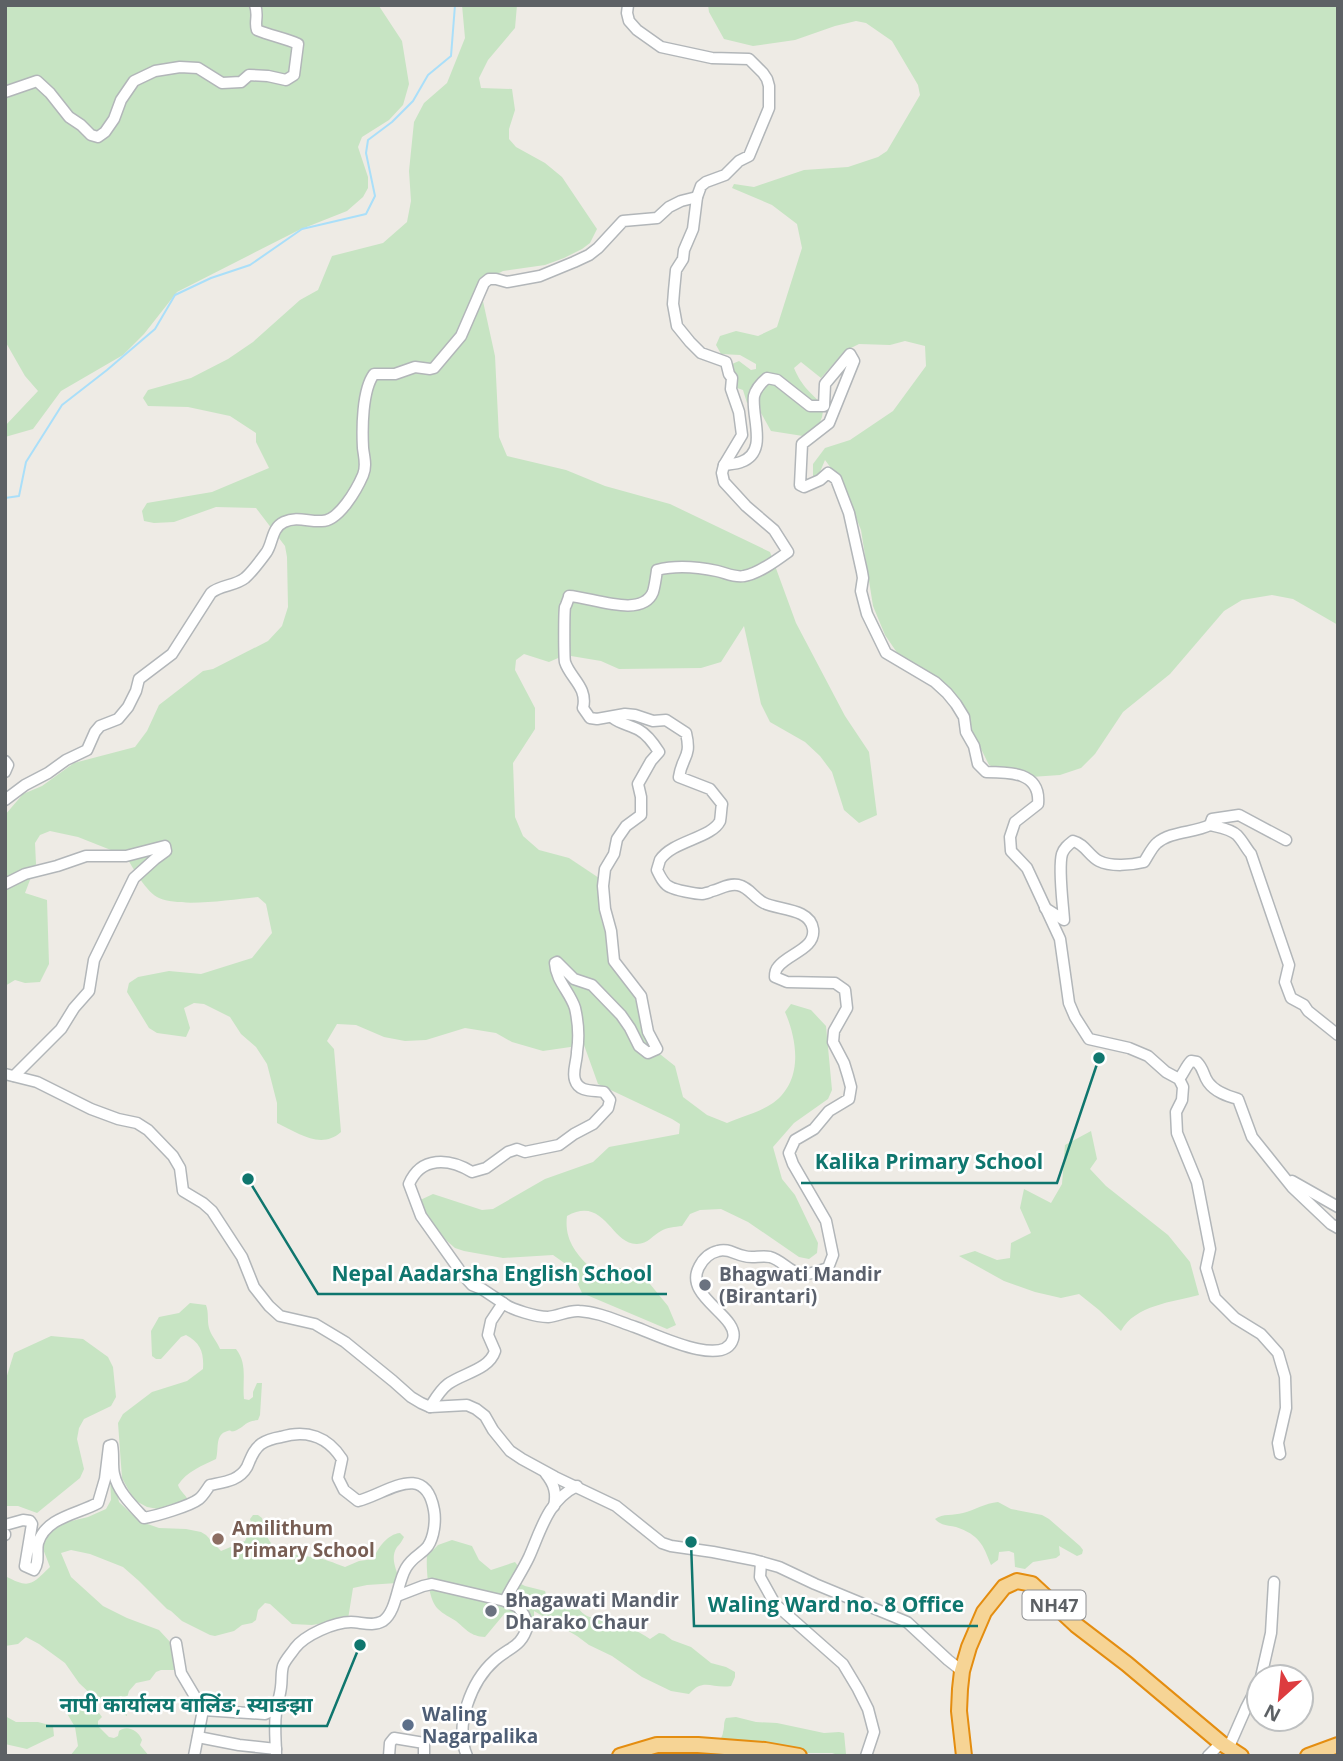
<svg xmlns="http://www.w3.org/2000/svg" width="1343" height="1761" viewBox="0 0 1343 1761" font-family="'Open Sans','Noto Sans Devanagari',sans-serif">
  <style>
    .green { fill: #c7e4c3 }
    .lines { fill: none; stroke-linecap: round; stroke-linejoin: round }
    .stream { stroke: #aadff9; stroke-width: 2 }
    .minor-casing { stroke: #b2b6b9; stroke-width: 13 }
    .highway-casing { stroke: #e48d10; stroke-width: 18 }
    .minor { stroke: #fff; stroke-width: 10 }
    .highway { stroke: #f6d495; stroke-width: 14 }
    .worship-dot { fill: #6b7280; stroke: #fff; stroke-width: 2.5 }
    .education-dot { fill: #8d6e63; stroke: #fff; stroke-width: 2.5 }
    .service-dot { fill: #5c6f8a; stroke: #fff; stroke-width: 2.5 }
    .labels { text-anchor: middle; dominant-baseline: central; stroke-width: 5; stroke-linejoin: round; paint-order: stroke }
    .shield { fill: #fff; stroke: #8e9093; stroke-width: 2 }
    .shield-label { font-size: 18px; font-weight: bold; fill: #5d6165 }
    .worship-label { font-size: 19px; font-weight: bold; fill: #5b616d; stroke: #fff; text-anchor: start }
    .education-label { font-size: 19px; font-weight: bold; fill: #785e54; stroke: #fff; text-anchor: start }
    .service-label { font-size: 19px; font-weight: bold; fill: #4e5e75; stroke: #fff; text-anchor: start }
    .leader { fill: none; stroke: #0f766e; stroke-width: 2.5 }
    .callout-dot { fill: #0f766e; stroke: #fff; stroke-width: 2.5 }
    .callout-label { font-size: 21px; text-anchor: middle; font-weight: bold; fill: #0f766e; stroke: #fff; stroke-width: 5; stroke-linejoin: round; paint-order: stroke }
  </style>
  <rect width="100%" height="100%" fill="#eeebe5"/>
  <g class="green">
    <path d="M5,5H375L379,6L402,41L409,84L403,105L389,120L362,137L358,147L368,177V188L363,197L347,211L299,230L177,292L144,334L123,355L61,391L33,429L5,437V426L38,391L25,376L5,341Z"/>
    <path d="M462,5H517L515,28L488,60L479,78L481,88L512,89L515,110L509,129V139L516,147L545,163L562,177L597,229L590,243L582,249L564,258L545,265L503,271L479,283L495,356L499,437L507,456L566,470L605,486L670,504L770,552L796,623L845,716L869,752L877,815L859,823L844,810L832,772L820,756L805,742L770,722L761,704L744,626L721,662L701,668L619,669L601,661L565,655L549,662L524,654L516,660L515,670L535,708V729L513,763L515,817L523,836L539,850L569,858L599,878L601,919L611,951L632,988L651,1047L675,1066L683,1097L707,1115L727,1123C741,1117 760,1112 773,1103C803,1081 798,1042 785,1012L791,1004L811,1010L826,1026L832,1090L828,1099L794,1123L773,1147L782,1179L795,1195L818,1243L817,1253L809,1259L799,1257L748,1222L721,1209L700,1210L690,1214L682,1226C675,1227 667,1227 661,1231C653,1235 648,1244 637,1244C611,1245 605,1195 567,1216C564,1239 576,1254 591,1268H631L641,1273L668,1306L676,1325L667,1329L582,1293L570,1267L553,1255L503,1258L464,1251L455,1248L432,1228L414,1203L433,1194L482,1210L493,1209L545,1179L593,1162L609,1147L679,1134L680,1124L672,1119L598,1084L584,1045L543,1051L512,1042L496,1033L465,1028L426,1040L405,1041L384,1037L356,1025L337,1024L327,1041L334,1049L341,1132C321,1150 298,1133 277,1123V1103L267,1064L256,1047L241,1034L230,1017L204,1004L194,1003L184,1008L190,1028L186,1037L157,1033L149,1028L127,992L129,983L138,977L169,971L201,974L252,958L272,933L266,904L258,897C232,899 183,908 159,898C147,893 132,867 126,856L78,837L50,831L40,835L35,843L36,864L25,893L47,900L49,964L40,982L25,983L15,980L5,986V815L23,794L42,786L74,763L135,747L147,731L159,705L203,671L213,669L268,641L282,626L288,607L287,557L285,546L256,508L216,507L174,522L154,523L144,521L142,511L147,503L212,492L269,468L256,442V433L230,416L188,407L148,406L143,398L148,390L191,378L228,359L253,342L300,300L318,290L332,256L383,243L407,222L411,201L409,171L414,122L424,103L447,83L465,38Z"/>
    <path d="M708,5H1338V625L1293,599L1272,595L1242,600L1224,611L1170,674L1123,712L1095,754L1081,768L1060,775L1031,777L1009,767L998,769L989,765L953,692L900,657L885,635L873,606L861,530L842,483L825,460L817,479L813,481V464L825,448L850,440L893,411L926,366L925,346L905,341L890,345L859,344L845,351L821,378L801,362L794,368C802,387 811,393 824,406L822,417L817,430L803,436L771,431L761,413L757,389L752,400L747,403L743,390L737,388L733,378L732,364L739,361L751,370L756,369V364L740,355L721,354L716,345L720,336L736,331L758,336L777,327L802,248L797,224L772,205L732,188L734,184L754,187L804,170L848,167L878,157L887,151L920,95L918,85L892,41L866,23L856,21L835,26L795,40L753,46L724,39L709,12Z"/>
    <path d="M1091,1131L1097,1159L1090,1169L1106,1186L1168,1235L1190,1262L1199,1295C1173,1302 1135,1305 1121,1331L1099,1310L1079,1294L1061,1298L1035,1292L1004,1281L959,1256L975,1251L997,1260L1010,1258L1011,1243L1031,1233L1020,1208L1024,1189L1051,1203L1062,1184L1065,1145Z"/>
    <path d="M190,1303L206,1305C209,1313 207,1320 209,1328C211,1336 217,1341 220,1349H236C248,1364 242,1381 244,1399L249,1400L253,1397V1392L257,1383H262L260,1415L258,1420C244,1422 247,1425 237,1430C227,1434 235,1428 225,1432C215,1436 219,1450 216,1459C202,1466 187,1471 178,1485C180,1492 187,1495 188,1501H182L158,1509L147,1507L134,1500L122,1478L118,1423L123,1414L152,1392L187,1381L203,1369C204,1353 201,1343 186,1335L181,1337L161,1359H156L152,1356L151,1331L159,1317L179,1313Z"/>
    <path d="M51,1336L83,1339L108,1357L113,1367L116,1397L111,1406L84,1419L79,1428L77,1439L84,1469L80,1478L37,1513L18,1506H5V1382L14,1353Z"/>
    <path d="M110,1473L115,1483L119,1502L139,1521L159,1528L186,1529L201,1532L206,1535L221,1551L245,1541L249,1531L253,1529L250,1519L253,1515H258L262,1518C268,1553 281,1553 312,1557C323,1558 334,1563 345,1567L359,1561L374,1559C377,1548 388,1534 400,1533L404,1537C402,1541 400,1544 397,1547C390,1558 396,1568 399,1579L397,1583L367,1585L353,1588L348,1619L312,1625L292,1624L270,1604L265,1603L258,1610L256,1620L252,1623L242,1625L234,1631L215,1636L210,1635L182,1621L171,1611L167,1609L139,1581L123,1567L90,1554L71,1550L61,1553L71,1577L103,1606L127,1618L159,1630L171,1643L176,1670H161L156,1672L150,1680L136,1683L129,1691L126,1701L127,1716L95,1698L79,1683L65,1663L39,1644L26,1637L18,1644L5,1646V1576C30,1589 31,1585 50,1567L43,1549V1538L63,1523L88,1517L106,1509L111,1500Z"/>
    <path d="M998,1502L1011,1509L1042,1515L1049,1519L1080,1546L1083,1550L1082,1554L1077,1556L1059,1546L1060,1555L1056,1558L1033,1562L1025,1569L1015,1567L1014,1553L1009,1551L999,1552L998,1560L991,1565C983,1544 979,1535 956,1527C948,1525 941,1526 935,1519C943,1513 953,1516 963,1513C975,1510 985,1503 998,1502Z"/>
    <path d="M452,1540L472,1546L479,1560L491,1570L515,1562L524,1574L521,1584L525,1586L545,1591L548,1601C556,1605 562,1600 570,1602C577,1604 580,1613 587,1616C594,1619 602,1618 609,1620C624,1624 638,1631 650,1639L659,1633L664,1634L672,1640L691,1647L711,1663L726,1667L735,1672V1677L731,1686C711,1689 704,1677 689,1694L671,1691L642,1677L612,1656L589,1645L577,1636L534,1611V1621L531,1630C515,1631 513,1627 505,1613L485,1637C470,1636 467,1630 456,1621C450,1617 443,1614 438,1609C428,1600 426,1569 427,1556L438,1545Z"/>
    <path d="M71,1701L99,1713L102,1717L98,1721V1726L109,1737L114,1738L118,1736L119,1731C127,1724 139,1731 142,1740L140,1745L149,1756H70L78,1746L75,1727L62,1705Z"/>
    <path d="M5,1716L16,1722H38L53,1726L54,1736L27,1749L5,1744Z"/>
    <path d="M736,1717L756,1722L777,1723L824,1733L839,1732L844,1733L846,1754L841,1756L832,1753H807L777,1746L720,1742C721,1737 723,1735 723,1732C725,1726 723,1723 726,1718Z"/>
  </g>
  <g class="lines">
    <path class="stream" d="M5,498L19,496L26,462L62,405L107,370L155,329L175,295L211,278L250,265L302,229L366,214L375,196L366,153L368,140L392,122L413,101L428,75L451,56L455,5"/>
    <g class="minor-casing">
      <g id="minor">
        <path d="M5,92L37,81L50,93L69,117L81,125L91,135L98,137L105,132L114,119L121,100L134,81L155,71L180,67L198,68L222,83L241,82L249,75L268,76L286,80L294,75L298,44C285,38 271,36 257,30C254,22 259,16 255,5"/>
        <path d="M724,465C729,464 736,464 741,462C769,452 751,417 754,396C756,388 761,383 767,378L777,380L810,406H824L825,384L850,354L854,361L829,423L802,444L800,485L804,487L820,480L828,473L836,479L849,513L862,572L863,578L861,591L867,614L886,653L935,682L947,693L956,704L964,717L966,732L974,746L978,764L986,772C1010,772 1041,772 1038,804L1015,822L1010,837L1011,851L1027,868L1060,939L1069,1003L1075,1017L1089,1039L1129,1048L1148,1056L1166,1072L1179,1079L1183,1087L1182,1100L1176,1112L1177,1133L1197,1182L1210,1249L1206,1268L1215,1298L1235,1318L1261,1334L1278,1353L1285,1377L1286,1408L1278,1443L1280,1454"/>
        <path d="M5,761L8,765L5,772"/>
        <path d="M5,800L25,785L48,773L66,760L87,750L95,732L100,726L118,719L128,707L136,691L139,679L172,654L211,593C220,585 235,586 245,578C252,572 260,561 266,553C273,544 271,528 284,522C297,516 309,522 322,521C339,521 357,489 363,475C367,466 364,457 363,448C362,429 362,390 374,374H395L415,367L430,369L434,368L461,336L484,283L489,279H496L507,282L540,276L574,262L589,255L598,248L623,221L657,218L669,207L681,201L697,197"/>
        <path d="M1286,840L1239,815L1212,819L1210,825C1218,827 1231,829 1237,835C1242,840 1246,848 1251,854L1289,965L1285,982L1291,998L1304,1005L1308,1011L1338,1035"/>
        <path d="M5,884L25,874L57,866L86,856H126L165,846L166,851L155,859L134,878L94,960L89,991L74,1008L61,1029L14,1076"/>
        <path d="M1045,908L1064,920C1063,904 1058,868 1062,854C1064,848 1068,845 1073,841C1085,844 1089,856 1099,861C1111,867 1132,865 1144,862C1148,856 1152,847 1157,843C1171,831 1194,833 1210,825"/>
        <path d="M5,1074L37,1082L91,1109L118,1119L137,1123L148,1130L173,1156L180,1168L183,1191L203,1203L212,1211L242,1257L254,1287L269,1306L280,1316L315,1324L345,1342L393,1381L411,1397L421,1403L430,1407L467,1405L476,1409L485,1416L493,1430L510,1451L522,1459L555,1477L616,1506L662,1543L671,1546L713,1552L754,1560L779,1567L815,1584L907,1622L948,1660L962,1671"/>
        <path d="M1179,1079C1184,1073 1186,1066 1191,1061L1197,1062C1204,1069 1203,1075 1208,1082C1215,1092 1227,1096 1238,1099L1252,1137L1292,1187L1331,1224L1338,1228"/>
        <path d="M1292,1181L1338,1207"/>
        <path d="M503,1303L482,1289L472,1285L463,1275L421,1216L409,1184C421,1156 449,1158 472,1172L486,1168L508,1152L517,1149L525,1152L559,1145L574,1134L593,1124L608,1108L610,1100L604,1092C594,1090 579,1093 575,1080C572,1072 577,1061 577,1052C579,1039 578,1021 575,1008C570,992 556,981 555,963L557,962L574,979L592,985L621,1015L630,1028L639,1046L648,1053L657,1049L648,1032L641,996L614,961L611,931L605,909L603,886L605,869L614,854L617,839L626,826L641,815V797L638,784L651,761L659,752C654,744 648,735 639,730C630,725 621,724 613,718"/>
        <path d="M430,1407C435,1399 440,1390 448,1384C463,1373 489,1370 495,1351L488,1335L491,1321L503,1303C512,1310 537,1317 548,1317C559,1316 569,1310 579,1311C599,1312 617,1321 635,1327C653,1333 724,1369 733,1339C740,1316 683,1297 699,1267C703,1259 709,1253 718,1251C728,1248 734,1254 744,1256C752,1259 761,1255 770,1257C782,1260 790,1273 802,1274C811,1275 820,1270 828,1268L833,1255L826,1221L793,1164L789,1153L795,1140L814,1129L829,1111L849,1099L851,1087L848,1076L844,1063L833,1042L834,1031L847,1008L845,990L835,983L787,982L775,977C775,974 776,969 778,967C787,954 816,949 813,929C810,908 778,910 764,903C754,898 749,887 738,885C728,883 721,889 712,891C711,892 703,894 702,894C696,894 675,890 670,887C664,885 660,876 657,870C657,870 660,860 660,860C672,841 712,838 720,821C721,816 721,809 722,804L710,789L679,777C682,756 692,758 686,733L666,720L653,721L635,715L625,714L597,719L590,718L583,708C588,687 570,678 565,662C564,658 564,613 565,607C566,606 569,597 569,596C591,597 642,619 653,592C655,585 656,577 657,570C676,565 698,567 717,571C726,573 735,578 744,576C758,574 777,560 788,552L774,530L746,506L724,482L722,473L724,465L742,435L739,412L731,389L732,378L729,374L726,362L701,353L690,342L677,326L673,304L674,291L676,270L683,259L684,250L693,229L697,197L701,186L706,182L725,175L739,161L749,156L769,108V86L767,79L763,73L749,59L712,58L661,47L637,30L629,21L627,13L628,5"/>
        <path d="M546,1474C554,1484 557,1493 554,1506"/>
        <path d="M5,1525L23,1520L30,1521L32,1524L25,1566L34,1570C40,1561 36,1552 38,1543C46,1517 78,1514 98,1503L105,1479L109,1446L112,1445C114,1455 112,1465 114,1474C118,1492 132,1505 144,1518C156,1516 190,1506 199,1499C203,1496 207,1489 210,1485C224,1482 239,1481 247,1467C251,1458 253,1450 261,1444C267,1440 275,1438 281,1437C307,1429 328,1437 342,1459L338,1478L344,1490L358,1501C386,1494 425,1460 434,1510C436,1521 434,1537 428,1546C421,1555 413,1556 406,1568C397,1583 397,1611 383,1621C373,1627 361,1622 351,1622C334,1622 305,1635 295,1648C291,1654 285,1660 283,1666C281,1673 282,1680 281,1687C280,1696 277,1704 276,1713C274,1728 276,1741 276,1756"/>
        <path d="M5,1534V1535"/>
        <path d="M761,1562L760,1577L775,1604L843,1664L858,1689L868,1709L874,1732L866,1756"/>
        <path d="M397,1596L423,1586L432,1584L505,1601L518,1607L524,1615L528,1625C521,1648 511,1646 495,1660C471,1681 454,1726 467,1756"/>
        <path d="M505,1601C512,1586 522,1572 529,1557C541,1530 548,1500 577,1486"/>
        <path d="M176,1643L181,1673L203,1710L194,1756"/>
        <path d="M1261,1677L1271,1633L1274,1582"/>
        <path d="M203,1710L265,1714L276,1709"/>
        <path d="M198,1737L239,1745L276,1749"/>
        <path d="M1228,1749L1246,1708L1259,1683"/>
        <path d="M389,1756L390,1743L394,1738L424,1743V1756"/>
        <path d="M1208,1756L1221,1743"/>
      </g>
    </g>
    <g class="highway-casing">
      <g id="highway">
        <path d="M620,1756L657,1745H698L765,1750L799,1756"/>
        <path d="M964,1756L959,1711L960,1689L962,1671L969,1647L984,1612L1004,1587L1017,1581L1032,1584L1076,1625L1127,1664L1221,1743L1241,1756"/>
        <path d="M1308,1756L1338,1745"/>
      </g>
    </g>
    <use href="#minor" class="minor"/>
    <use href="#highway" class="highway"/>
  </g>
  <g class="worship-dot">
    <circle cx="705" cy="1285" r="7"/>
    <circle cx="491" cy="1611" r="7"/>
  </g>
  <circle class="education-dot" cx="218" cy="1539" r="7"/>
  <circle class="service-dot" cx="408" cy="1725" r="7"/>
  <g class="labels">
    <rect class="shield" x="1022.5" y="1590.5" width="63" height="29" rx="5"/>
    <g class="shield-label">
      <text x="1054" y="1605">NH47</text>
    </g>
    <g class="worship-label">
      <text x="719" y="1274">Bhagwati Mandir<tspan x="719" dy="22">(Birantari)</tspan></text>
      <text x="505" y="1600">Bhagawati Mandir<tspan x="505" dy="22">Dharako Chaur</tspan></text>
    </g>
    <g class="education-label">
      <text x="232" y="1528">Amilithum<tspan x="232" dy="22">Primary School</tspan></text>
    </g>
    <g class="service-label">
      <text x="422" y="1714">Waling<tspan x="422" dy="22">Nagarpalika</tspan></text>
    </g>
  </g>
  <path class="leader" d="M1099 1058L1057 1183H801M248 1179L318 1294H667M691 1542L694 1626H978M360 1645L327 1726H46"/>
  <g class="callout-dot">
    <circle cx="1099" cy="1058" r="7"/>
    <circle cx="248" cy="1179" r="7"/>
    <circle cx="691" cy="1542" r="7"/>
    <circle cx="360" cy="1645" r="7"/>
  </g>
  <g class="callout-label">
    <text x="929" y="1169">Kalika Primary School</text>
    <text x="492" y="1281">Nepal Aadarsha English School</text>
    <text x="836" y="1612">Waling Ward no. 8 Office</text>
    <text x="186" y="1712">नापी कार्यालय वालिंङ, स्याङझा</text>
  </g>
  <rect width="1343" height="1761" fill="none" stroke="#5d6165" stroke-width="14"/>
  <g transform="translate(1280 1698) rotate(207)"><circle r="33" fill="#ffffff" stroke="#bec0c1" stroke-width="2"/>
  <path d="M0-5L12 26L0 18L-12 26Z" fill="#dd3c3f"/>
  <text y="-10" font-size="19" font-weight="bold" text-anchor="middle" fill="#5d6165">N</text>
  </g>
</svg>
